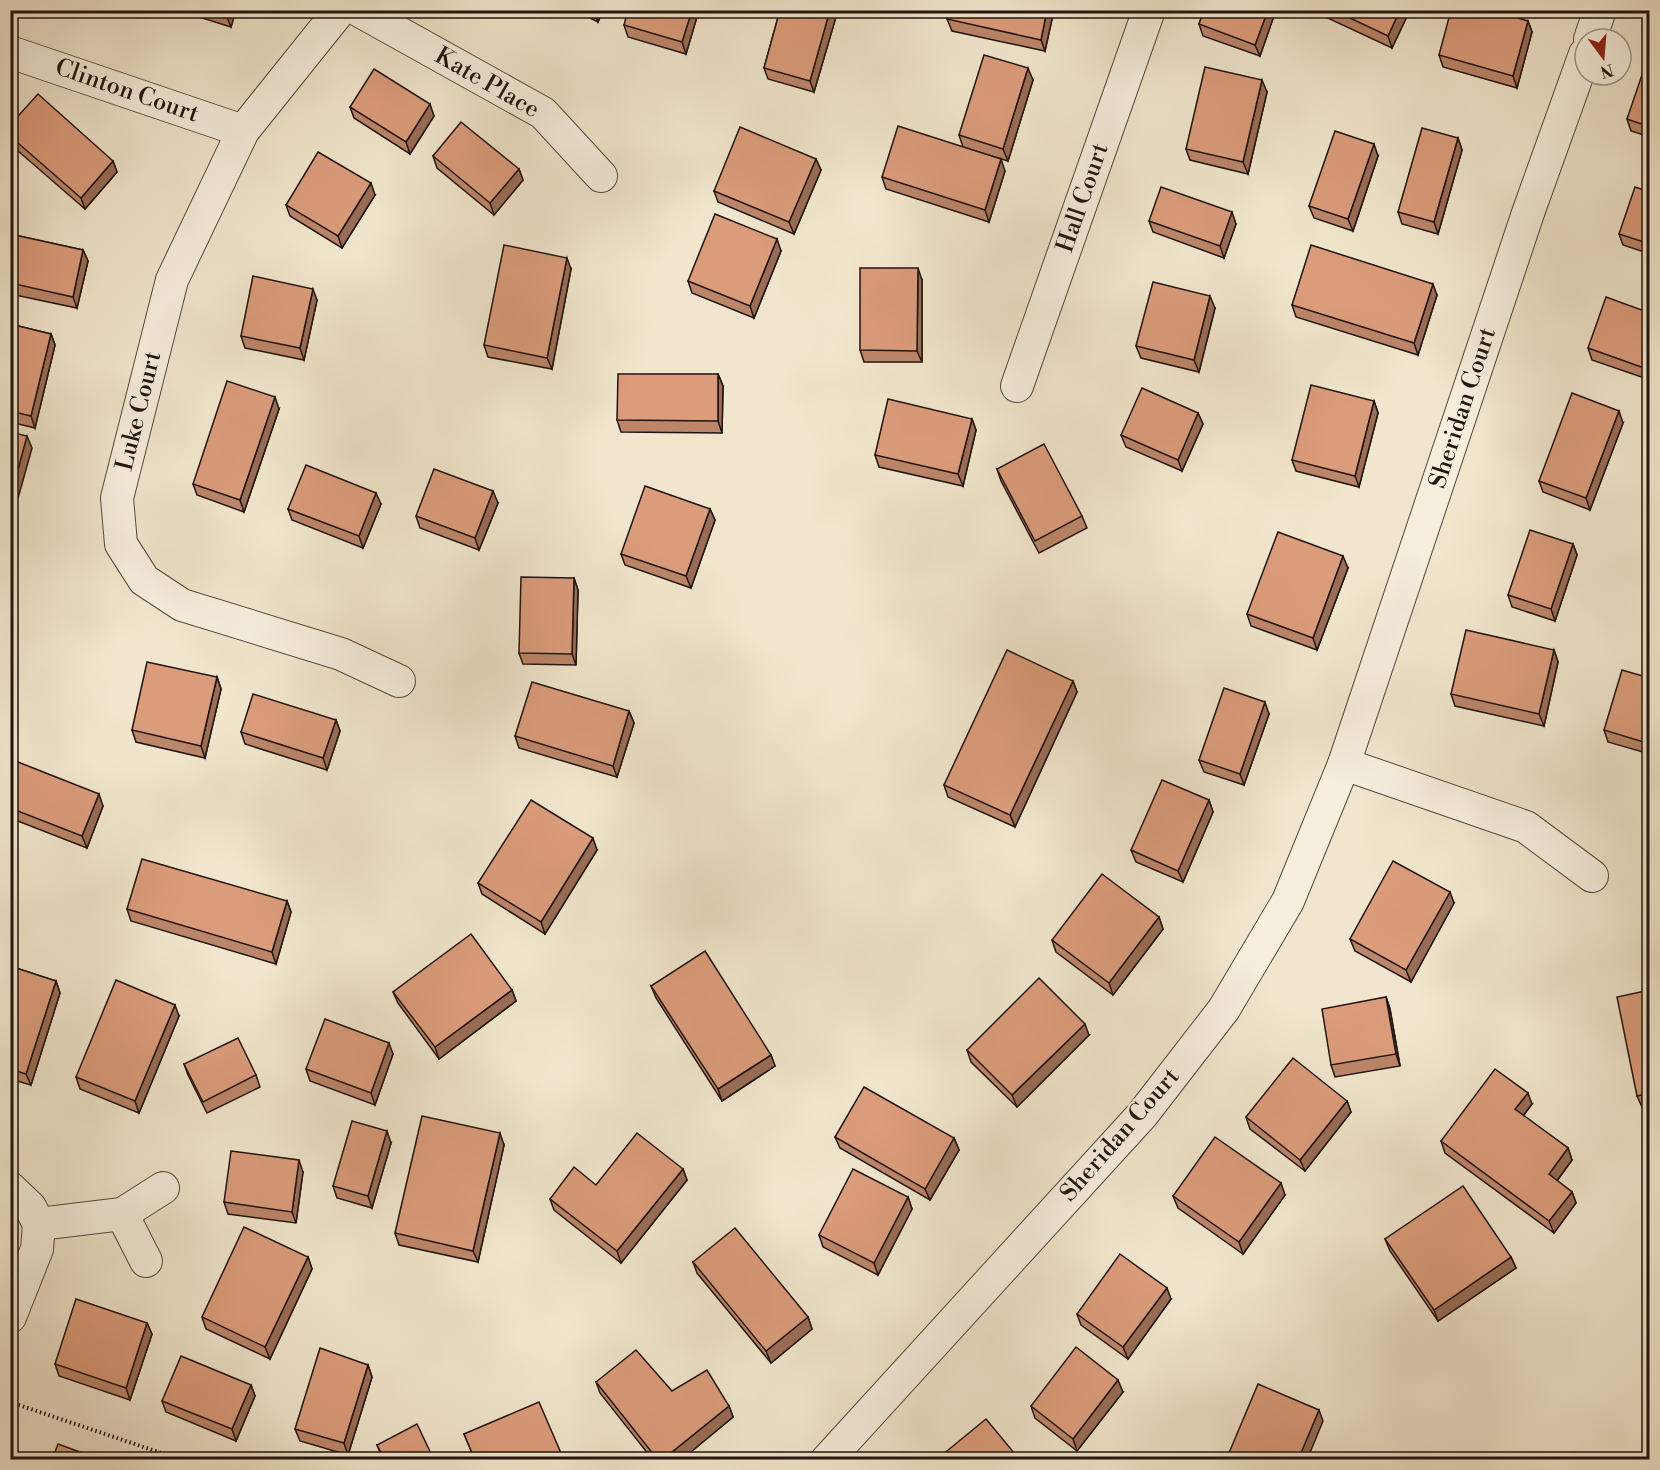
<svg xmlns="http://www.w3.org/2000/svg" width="1660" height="1470" viewBox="0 0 1660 1470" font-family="'Libre Bodoni',serif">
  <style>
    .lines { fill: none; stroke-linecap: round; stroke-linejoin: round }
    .minor-casing { stroke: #55483e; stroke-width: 34 }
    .path { stroke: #21130e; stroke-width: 4; stroke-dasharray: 1.5 3; stroke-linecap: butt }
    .minor { stroke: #f6efde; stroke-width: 32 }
    .wall { fill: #bc866a; stroke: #21130e; stroke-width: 1.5 }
    .shaded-wall { fill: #996d56; stroke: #21130e; stroke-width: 1.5 }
    .building { fill: #db9c7b; stroke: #21130e; stroke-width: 1.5 }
    .labels { text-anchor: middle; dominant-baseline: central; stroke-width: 4.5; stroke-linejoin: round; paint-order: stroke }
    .street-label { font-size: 24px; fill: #21130e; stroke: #f6efde }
  </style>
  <rect width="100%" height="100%" fill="#f1e6cd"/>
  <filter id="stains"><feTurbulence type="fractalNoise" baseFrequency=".00333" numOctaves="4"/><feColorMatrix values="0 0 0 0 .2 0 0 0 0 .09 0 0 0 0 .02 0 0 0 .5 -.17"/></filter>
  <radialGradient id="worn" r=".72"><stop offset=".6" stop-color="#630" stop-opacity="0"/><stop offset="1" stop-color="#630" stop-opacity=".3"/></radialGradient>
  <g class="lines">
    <g class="minor-casing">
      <g id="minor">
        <path d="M340,10L243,131L172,280L117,498L121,544L144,580L182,605L341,654L399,681"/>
        <path d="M358,10L543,113L601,176"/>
        <path d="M1590,39L1600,10"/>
        <path d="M10,52L243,131"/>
        <path d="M1017,386L1149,10"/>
        <path d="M1344,764L1526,827L1592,876"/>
        <path d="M10,1188L30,1207L39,1224L122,1214L163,1188"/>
        <path d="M122,1214L146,1261"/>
        <path d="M10,1317L37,1249L39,1224"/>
        <path d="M827,1460L1142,1115L1224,1009L1288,901L1344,764L1528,213L1585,54"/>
      </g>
    </g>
    <path class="path" d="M10,1402L182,1460"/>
    <use href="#minor" class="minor"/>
  </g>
  <g class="wall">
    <path d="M177,10H236L231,27Z"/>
    <path d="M574,10H603L598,22Z"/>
    <path d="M699,10L686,54L628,37L624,25Z"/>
    <path d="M780,10H838L814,92L768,79L764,68Z"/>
    <path d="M1054,10L1045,51L952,31L947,19Z"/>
    <path d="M1204,10H1276L1260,56L1203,36L1199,24Z"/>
    <path d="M1318,10H1410L1392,48L1319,14Z"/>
    <path d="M1528,21L1532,32L1517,88L1443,67L1439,55Z"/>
    <path d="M1650,65V137L1631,131L1627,119Z"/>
    <path d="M1033,80L1008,161L968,149L1005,171L989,222L886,189L882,177L963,147L959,135Z"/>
    <path d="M1267,92L1248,174L1190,160L1186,149Z"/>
    <path d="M350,107L434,116L410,154L354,118Z"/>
    <path d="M10,125L113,161L117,172L85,209L10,144Z"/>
    <path d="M1458,138L1462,150L1438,234L1402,224L1398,212Z"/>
    <path d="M433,156L519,169L523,180L494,215L437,168Z"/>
    <path d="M1378,156L1353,231L1314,218L1309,206Z"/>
    <path d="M816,159L821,170L794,234L718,202L714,191Z"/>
    <path d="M1650,192V254L1623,245L1619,234Z"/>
    <path d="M375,195L342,248L290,216L286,205Z"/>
    <path d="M1149,221L1236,224L1224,258L1153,232Z"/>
    <path d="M10,234L83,250L88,261L77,308L10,294Z"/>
    <path d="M781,251L754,318L692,293L688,281Z"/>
    <path d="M571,269L552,369L488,357L484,345Z"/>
    <path d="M922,280V362H864L860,350Z"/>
    <path d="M1437,295L1418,355L1296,317L1292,305Z"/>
    <path d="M317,300L304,360L245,348L241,336Z"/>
    <path d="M1215,308L1199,372L1141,358L1136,346Z"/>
    <path d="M1650,313V380L1592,360L1588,348Z"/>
    <path d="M10,324L51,334L55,345L35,428L10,422Z"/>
    <path d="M718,374L723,386L722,433L621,432L617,420Z"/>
    <path d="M1374,401L1378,413L1359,487L1296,471L1292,460Z"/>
    <path d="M279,409L244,512L197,495L193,484Z"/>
    <path d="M1198,413L1203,424L1182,471L1126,447L1121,435Z"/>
    <path d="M972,419L976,430L963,486L879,467L875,455Z"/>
    <path d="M1623,423L1590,510L1543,492L1539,481Z"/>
    <path d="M997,469L1082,516L1087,528L1039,553L1001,481Z"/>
    <path d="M498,503L479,550L420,528L416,516Z"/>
    <path d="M381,504L363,548L292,520L288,509Z"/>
    <path d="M710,509L715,520L691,588L625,565L621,554Z"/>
    <path d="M1573,544L1577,555L1555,621L1512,607L1508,595Z"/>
    <path d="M1348,568L1317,650L1251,626L1247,614Z"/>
    <path d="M574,578L578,590L576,665L523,664L519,653Z"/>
    <path d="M1554,650L1558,662L1544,726L1455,706L1451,694Z"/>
    <path d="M217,677L221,689L205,758L136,742L132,730Z"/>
    <path d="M1650,678V754L1608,742L1604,730Z"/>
    <path d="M1073,681L1077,692L1015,827L948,797L944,785Z"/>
    <path d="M629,711L634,723L617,777L519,748L515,736Z"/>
    <path d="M1269,714L1244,785L1204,772L1199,760Z"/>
    <path d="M336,720L340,731L327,770L245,744L241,732Z"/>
    <path d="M10,781L103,806L87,848L10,818Z"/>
    <path d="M1209,800L1213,812L1183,882L1136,862L1131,850Z"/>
    <path d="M597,850L545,934L482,894L478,883Z"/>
    <path d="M287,901L291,912L276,964L131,921L127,909Z"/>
    <path d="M1454,903L1411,982L1355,951L1350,939Z"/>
    <path d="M1159,917L1163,929L1113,995L1056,952L1052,940Z"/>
    <path d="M10,966L56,981L60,993L31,1085L10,1079Z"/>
    <path d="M651,986L771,1055L775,1066L722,1101L656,998Z"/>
    <path d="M512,990L516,1001L439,1059L398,1003L393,992Z"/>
    <path d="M1650,990V1106L1642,1107L1637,1096Z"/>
    <path d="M1386,997L1390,1009L1400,1066L1335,1077L1331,1065Z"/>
    <path d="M179,1016L139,1113L80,1089L76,1077Z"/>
    <path d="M1089,1035L1017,1107L971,1062L967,1050Z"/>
    <path d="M393,1054L375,1105L310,1081L306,1069Z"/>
    <path d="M184,1064L256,1075L260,1087L207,1113L188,1075Z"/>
    <path d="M1347,1101L1351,1112L1305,1171L1250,1129L1246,1117Z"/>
    <path d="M1532,1104L1523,1116L1568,1148L1572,1160L1557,1181L1572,1192L1576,1203L1554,1233L1445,1153L1441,1141Z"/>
    <path d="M835,1137L954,1138L959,1150L930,1200L840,1148Z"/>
    <path d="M391,1143L372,1208L337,1198L333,1186Z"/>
    <path d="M504,1145L478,1262L399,1245L395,1233Z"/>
    <path d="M683,1169L687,1180L621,1263L554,1210L550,1199L596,1185Z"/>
    <path d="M303,1172L296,1223L228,1214L224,1202Z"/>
    <path d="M1285,1195L1243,1254L1178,1208L1173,1196Z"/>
    <path d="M908,1197L912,1209L878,1275L823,1247L819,1235Z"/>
    <path d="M1385,1239L1511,1257L1516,1268L1438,1321L1390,1251Z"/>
    <path d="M308,1257L312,1269L270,1359L206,1329L202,1317Z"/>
    <path d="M693,1262L808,1317L812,1329L771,1363L697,1273Z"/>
    <path d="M1171,1299L1128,1359L1081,1325L1077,1314Z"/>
    <path d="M147,1323L152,1334L130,1400L59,1376L55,1364Z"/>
    <path d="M368,1365L372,1377L348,1455L300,1441L295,1429Z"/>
    <path d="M596,1382L672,1391L729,1406L733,1417L681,1460H653L600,1393Z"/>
    <path d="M251,1385L255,1396L236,1441L166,1412L162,1401Z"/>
    <path d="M1123,1392L1077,1451L1035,1418L1031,1406Z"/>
    <path d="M464,1434L561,1453L563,1460H475Z"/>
    <path d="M377,1445L434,1460H383Z"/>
  </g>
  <g class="shaded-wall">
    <path d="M228,10H236L231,27L226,15Z"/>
    <path d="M594,10H603L598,22Z"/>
    <path d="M692,10H699L686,54L682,42Z"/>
    <path d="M830,10H838L814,92L810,81Z"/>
    <path d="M1047,10H1054L1045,51L1041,40Z"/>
    <path d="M1268,10H1276L1260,56L1255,45Z"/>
    <path d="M1400,10H1410L1392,48L1388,36Z"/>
    <path d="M1528,21L1532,32L1517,88L1513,76Z"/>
    <path d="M1028,68L1033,80L1008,161L1003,149Z"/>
    <path d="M1262,80L1267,92L1248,174L1243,162Z"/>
    <path d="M430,104L434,116L410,154L406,142Z"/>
    <path d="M1458,138L1462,150L1438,234L1434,222Z"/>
    <path d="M1374,144L1378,156L1353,231L1348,219Z"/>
    <path d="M816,159L821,170L794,234L789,222Z"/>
    <path d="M1001,159L1005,171L989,222L985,210Z"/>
    <path d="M113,161L117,172L85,209L81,198Z"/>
    <path d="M519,169L523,180L494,215L490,203Z"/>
    <path d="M371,183L375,195L342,248L338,236Z"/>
    <path d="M1232,212L1236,224L1224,258L1220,246Z"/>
    <path d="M777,239L781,251L754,318L750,306Z"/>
    <path d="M83,250L88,261L77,308L73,297Z"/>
    <path d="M567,258L571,269L552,369L547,358Z"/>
    <path d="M918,268L922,280V362L917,351Z"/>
    <path d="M1433,284L1437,295L1418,355L1414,343Z"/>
    <path d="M313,289L317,300L304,360L300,348Z"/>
    <path d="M1210,296L1215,308L1199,372L1194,360Z"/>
    <path d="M51,334L55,345L35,428L31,416Z"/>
    <path d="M1650,362V377L1647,369Z"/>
    <path d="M718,374L723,386L722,433L718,421Z"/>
    <path d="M275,397L279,409L244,512L240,500Z"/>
    <path d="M1374,401L1378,413L1359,487L1355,476Z"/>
    <path d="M1619,411L1623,423L1590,510L1586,498Z"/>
    <path d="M1198,413L1203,424L1182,471L1178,460Z"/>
    <path d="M972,419L976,430L963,486L958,474Z"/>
    <path d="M27,436L32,448L10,527V499Z"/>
    <path d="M493,491L498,503L479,550L475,538Z"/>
    <path d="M376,493L381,504L363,548L359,536Z"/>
    <path d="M710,509L715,520L691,588L686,576Z"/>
    <path d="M1573,544L1577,555L1555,621L1551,609Z"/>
    <path d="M1343,556L1348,568L1317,650L1313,638Z"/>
    <path d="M574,578L578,590L576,665L572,654Z"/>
    <path d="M1554,650L1558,662L1544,726L1539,714Z"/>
    <path d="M217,677L221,689L205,758L201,746Z"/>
    <path d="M1073,681L1077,692L1015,827L1010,815Z"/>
    <path d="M1265,702L1269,714L1244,785L1240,774Z"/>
    <path d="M629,711L634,723L617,777L613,766Z"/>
    <path d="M336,720L340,731L327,770L323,758Z"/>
    <path d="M99,794L103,806L87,848L82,836Z"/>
    <path d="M1209,800L1213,812L1183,882L1178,871Z"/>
    <path d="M593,838L597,850L545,934L541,922Z"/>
    <path d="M1450,892L1454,903L1411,982L1406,970Z"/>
    <path d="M287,901L291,912L276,964L272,952Z"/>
    <path d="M1159,917L1163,929L1113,995L1109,983Z"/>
    <path d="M56,981L60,993L31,1085L26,1074Z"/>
    <path d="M512,990L516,1001L439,1059L435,1047Z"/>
    <path d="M1386,997L1390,1009L1400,1066L1396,1054Z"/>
    <path d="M175,1005L179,1016L139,1113L135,1101Z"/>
    <path d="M1085,1024L1089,1035L1017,1107L1012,1095Z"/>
    <path d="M389,1043L393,1054L375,1105L371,1093Z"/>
    <path d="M771,1055L775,1066L722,1101L718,1089Z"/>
    <path d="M1528,1093L1532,1104L1519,1121L1515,1109Z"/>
    <path d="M1347,1101L1351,1112L1305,1171L1300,1160Z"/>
    <path d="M387,1131L391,1143L372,1208L368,1196Z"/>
    <path d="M500,1133L504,1145L478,1262L473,1251Z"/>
    <path d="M954,1138L959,1150L930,1200L925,1189Z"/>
    <path d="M1568,1148L1572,1160L1553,1186L1549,1174Z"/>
    <path d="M299,1160L303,1172L296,1223L292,1212Z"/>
    <path d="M683,1169L687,1180L621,1263L617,1251Z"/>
    <path d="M1281,1183L1285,1195L1243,1254L1239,1242Z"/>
    <path d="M1572,1192L1576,1203L1554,1233L1549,1221Z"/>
    <path d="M908,1197L912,1209L878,1275L874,1263Z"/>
    <path d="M308,1257L312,1269L270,1359L265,1347Z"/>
    <path d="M1511,1257L1516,1268L1438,1321L1434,1310Z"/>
    <path d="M1167,1288L1171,1299L1128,1359L1123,1347Z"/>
    <path d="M808,1317L812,1329L771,1363L766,1351Z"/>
    <path d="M147,1323L152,1334L130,1400L126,1388Z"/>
    <path d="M368,1365L372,1377L348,1455L344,1443Z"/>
    <path d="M1118,1380L1123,1392L1077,1451L1073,1439Z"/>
    <path d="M251,1385L255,1396L236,1441L232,1429Z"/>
    <path d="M729,1406L733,1417L681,1460H662Z"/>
    <path d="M1319,1410L1323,1421L1307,1460H1298Z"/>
  </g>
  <g class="building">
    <path d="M211,10H228L226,15Z"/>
    <path d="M628,10H692L682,42L624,25Z"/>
    <path d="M780,10H830L810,81L764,68Z"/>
    <path d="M949,10H1047L1041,40L947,19Z"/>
    <path d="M1204,10H1268L1255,45L1199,24Z"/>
    <path d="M1333,10H1400L1388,36Z"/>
    <path d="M1451,10H1491L1528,21L1513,76L1439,55Z"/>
    <path d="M984,55L1028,68L1003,149L959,135Z"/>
    <path d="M1646,63L1650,65V127L1627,119Z"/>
    <path d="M1205,67L1262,80L1243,162L1186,149Z"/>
    <path d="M374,69L430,104L406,142L350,107Z"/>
    <path d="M38,94L113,161L81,198L10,136V125Z"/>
    <path d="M461,122L519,169L490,203L433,156Z"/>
    <path d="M898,126L1001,159L985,210L882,177Z"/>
    <path d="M740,127L816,159L789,222L714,191Z"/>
    <path d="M1422,128L1458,138L1434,222L1398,212Z"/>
    <path d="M1335,131L1374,144L1348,219L1309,206Z"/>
    <path d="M318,152L371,183L338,236L286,205Z"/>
    <path d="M1161,187L1232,212L1220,246L1149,221Z"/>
    <path d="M1635,187L1650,192V244L1619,234Z"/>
    <path d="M715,214L777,239L750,306L688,281Z"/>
    <path d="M10,234L83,250L73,297L10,283Z"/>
    <path d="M504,245L567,258L547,358L484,345Z"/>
    <path d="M1311,245L1433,284L1414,343L1292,305Z"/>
    <path d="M860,268H918L917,351L860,350Z"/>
    <path d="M253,276L313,289L300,348L241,336Z"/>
    <path d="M1153,282L1210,296L1194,360L1136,346Z"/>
    <path d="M1606,297L1650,313V362L1647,369L1588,348Z"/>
    <path d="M10,324L51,334L31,416L10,411Z"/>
    <path d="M618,374H718V421L617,420Z"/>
    <path d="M227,381L275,397L240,500L193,484Z"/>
    <path d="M1311,385L1374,401L1355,476L1292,460Z"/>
    <path d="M1142,388L1198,413L1178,460L1121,435Z"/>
    <path d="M1572,393L1619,411L1586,498L1539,481Z"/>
    <path d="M888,399L972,419L958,474L875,455Z"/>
    <path d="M10,432L27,436L10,499Z"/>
    <path d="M1044,444L1082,516L1035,541L997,469Z"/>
    <path d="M306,465L376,493L359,536L288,509Z"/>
    <path d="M434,469L493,491L475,538L416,516Z"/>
    <path d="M645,486L710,509L686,576L621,554Z"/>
    <path d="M1530,530L1573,544L1551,609L1508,595Z"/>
    <path d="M1278,532L1343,556L1313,638L1247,614Z"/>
    <path d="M521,577L574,578L572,654L519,653Z"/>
    <path d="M1466,630L1554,650L1539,714L1451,694Z"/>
    <path d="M1007,650L1073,681L1010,815L944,785Z"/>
    <path d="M147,662L217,677L201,746L132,730Z"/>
    <path d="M1622,670L1650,678V744L1604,730Z"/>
    <path d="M532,682L629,711L613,766L515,736Z"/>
    <path d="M1224,688L1265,702L1240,774L1199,760Z"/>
    <path d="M253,694L336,720L323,758L241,732Z"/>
    <path d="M18,762L99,794L82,836L10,808V781Z"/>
    <path d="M1162,780L1209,800L1178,871L1131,850Z"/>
    <path d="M531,800L593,838L541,922L478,883Z"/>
    <path d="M142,859L287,901L272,952L127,909Z"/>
    <path d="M1393,861L1450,892L1406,970L1350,939Z"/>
    <path d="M1102,874L1159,917L1109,983L1052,940Z"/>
    <path d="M471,934L512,990L435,1047L393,992Z"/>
    <path d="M705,951L771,1055L718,1089L651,986Z"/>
    <path d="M10,966L56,981L26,1074L10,1069Z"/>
    <path d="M1039,978L1085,1024L1012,1095L967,1050Z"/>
    <path d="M116,980L175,1005L135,1101L76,1077Z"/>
    <path d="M1650,990V1093L1637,1096L1617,997Z"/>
    <path d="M1386,997L1396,1054L1331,1065L1322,1009Z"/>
    <path d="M325,1019L389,1043L371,1093L306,1069Z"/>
    <path d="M238,1038L256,1075L203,1102L184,1064Z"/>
    <path d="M1293,1058L1347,1101L1300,1160L1246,1117Z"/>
    <path d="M1495,1069L1528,1093L1515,1109L1568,1148L1549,1174L1572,1192L1549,1221L1441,1141Z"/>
    <path d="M864,1087L954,1138L925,1189L835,1137Z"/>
    <path d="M422,1116L500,1133L473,1251L395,1233Z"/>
    <path d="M352,1121L387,1131L368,1196L333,1186Z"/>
    <path d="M637,1133L683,1169L617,1251L550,1199L574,1167L596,1185Z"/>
    <path d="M1215,1137L1281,1183L1239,1242L1173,1196Z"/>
    <path d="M231,1151L299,1160L292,1212L224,1202Z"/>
    <path d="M853,1169L908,1197L874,1263L819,1235Z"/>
    <path d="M1463,1186L1511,1257L1434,1310L1385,1239Z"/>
    <path d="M244,1227L308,1257L265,1347L202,1317Z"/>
    <path d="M735,1228L808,1317L766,1351L693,1262Z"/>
    <path d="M1120,1254L1167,1288L1123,1347L1077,1314Z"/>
    <path d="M76,1299L147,1323L126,1388L55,1364Z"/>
    <path d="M1076,1347L1118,1380L1073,1439L1031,1406Z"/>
    <path d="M320,1348L368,1365L344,1443L295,1429Z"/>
    <path d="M636,1350L672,1391L707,1370L729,1406L662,1460H658L596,1382Z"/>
    <path d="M181,1356L251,1385L232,1429L162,1401Z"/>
    <path d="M1258,1384L1319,1410L1298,1460H1226Z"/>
    <path d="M539,1402L561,1453L545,1460H475L464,1434Z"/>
    <path d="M986,1419L1020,1460H936Z"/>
    <path d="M417,1424L434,1460H385L377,1445Z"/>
    <path d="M58,1444L102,1460H52Z"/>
    <path d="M20,1456L30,1460H19Z"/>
  </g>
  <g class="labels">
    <g class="street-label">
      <text transform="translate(487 83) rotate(30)">Kate Place</text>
      <text transform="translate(127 91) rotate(19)">Clinton Court</text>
      <text transform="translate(1083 198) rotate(-71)">Hall Court</text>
      <text transform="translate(1463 408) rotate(-72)">Sheridan Court</text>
      <text transform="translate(139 411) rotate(-76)">Luke Court</text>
      <text transform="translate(1120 1135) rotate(-49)">Sheridan Court</text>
    </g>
  </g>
  <rect width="1660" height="1470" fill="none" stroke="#f1e6cd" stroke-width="36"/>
  <rect x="12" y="12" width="1636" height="1446" fill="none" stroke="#21130e" stroke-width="3"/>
  <rect x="18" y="18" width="1624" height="1434" fill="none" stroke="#21130e" stroke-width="1.5"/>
  <g transform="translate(1603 57) rotate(164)"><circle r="28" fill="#f6efde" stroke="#a1978b" stroke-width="1.5"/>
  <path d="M0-4.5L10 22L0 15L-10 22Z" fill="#8f2418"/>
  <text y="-9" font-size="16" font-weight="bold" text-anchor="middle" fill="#21130e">N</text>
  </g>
  <rect width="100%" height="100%" filter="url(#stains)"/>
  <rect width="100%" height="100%" fill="url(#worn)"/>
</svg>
